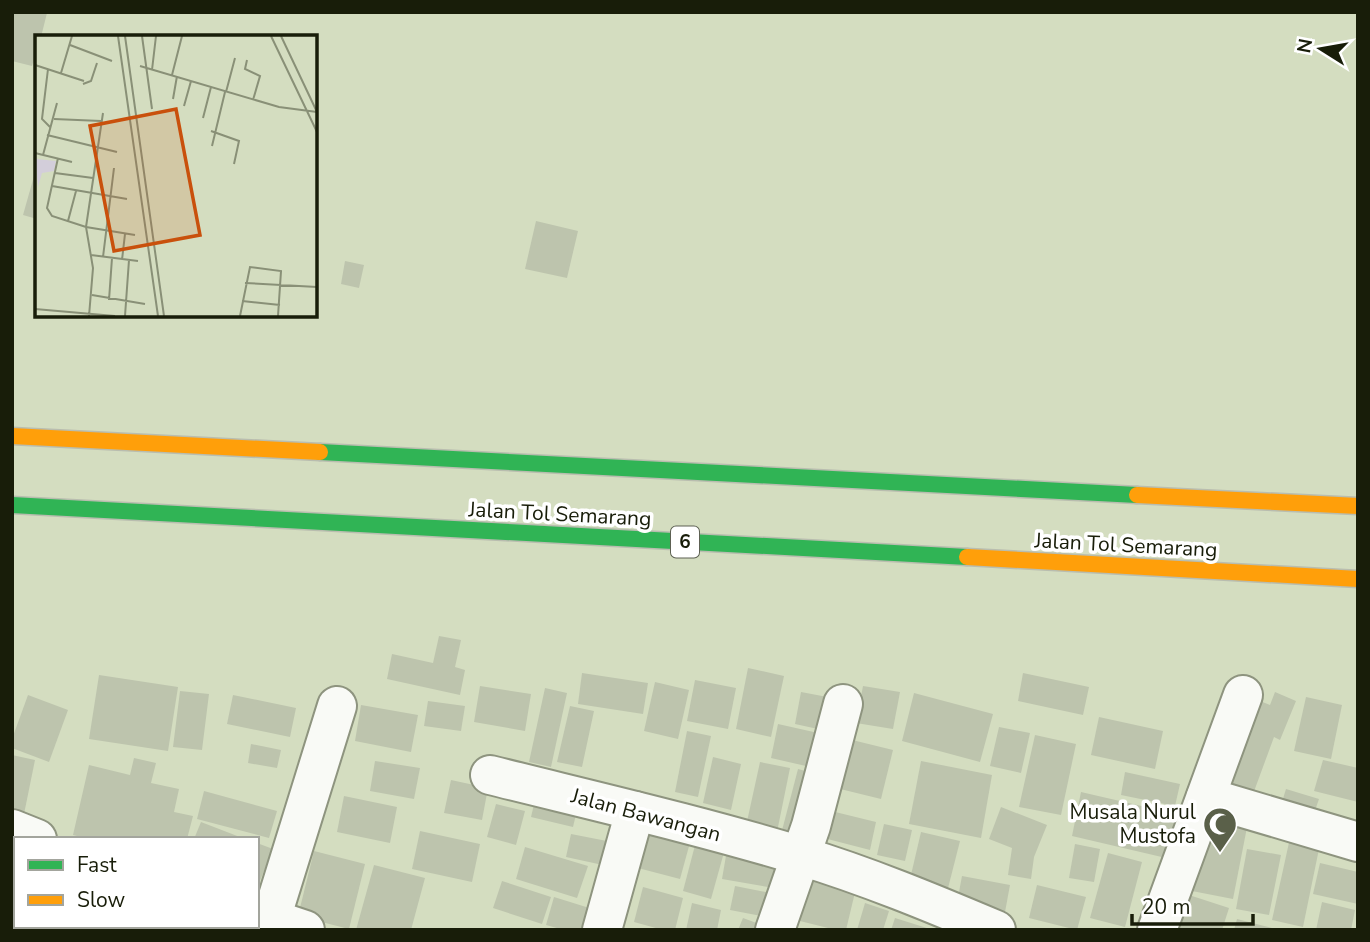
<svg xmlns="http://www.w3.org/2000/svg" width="1370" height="942" viewBox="0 0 1370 942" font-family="'Nunito Sans',sans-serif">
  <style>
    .building { fill: #bdc4ad }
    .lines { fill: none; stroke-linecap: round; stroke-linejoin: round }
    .street-casing { stroke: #8e947f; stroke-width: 42 }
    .fast-casing { stroke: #b9bdaf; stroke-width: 19 }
    .slow-casing { stroke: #b9bdaf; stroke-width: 19 }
    .street { stroke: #f9faf6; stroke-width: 38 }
    .fast { stroke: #30b455; stroke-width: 16 }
    .slow { stroke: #ff9f0a; stroke-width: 16 }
    .labels { text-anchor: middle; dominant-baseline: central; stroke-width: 7; stroke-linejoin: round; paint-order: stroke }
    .shield { fill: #fff; stroke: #5d6153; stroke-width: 2 }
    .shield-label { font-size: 19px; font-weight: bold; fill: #181d09 }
    .street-label { font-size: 21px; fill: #181d09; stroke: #fff }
    .poi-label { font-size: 21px; fill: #181d09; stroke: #fff; text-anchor: end }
    .inset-road { fill: none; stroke: #899077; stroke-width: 2 }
    .view { fill: #c9500c; fill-opacity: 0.15; stroke: #c9500c; stroke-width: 3.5 }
    .inset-edge { fill: none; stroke: #181d09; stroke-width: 3.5 }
  </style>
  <rect width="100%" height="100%" fill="#d4ddc0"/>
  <g class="building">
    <path d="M12,12L47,13L41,37H37V50L32,66L12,61Z"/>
    <path d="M36,169H37V219L23,215Z"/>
    <path d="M536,221L578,231L567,278L525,269Z"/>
    <path d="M345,261L364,265L359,288L341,284Z"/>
    <path d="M439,636L461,640L455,667L465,670L460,695L387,679L392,654L433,663Z"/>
    <path d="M748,668L784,676L771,737L736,729Z"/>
    <path d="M582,673L648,683L643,714L578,704Z"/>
    <path d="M1023,673L1089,687L1083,715L1018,701Z"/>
    <path d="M99,675L178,687L168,751L89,739Z"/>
    <path d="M695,680L736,688L728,729L687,721Z"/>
    <path d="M655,682L689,690L678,739L644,731Z"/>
    <path d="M480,686L531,694L525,731L474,722Z"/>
    <path d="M863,686L900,692L893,729L856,723Z"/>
    <path d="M545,688L567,693L551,767L529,762Z"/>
    <path d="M180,691L209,694L202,750L173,747Z"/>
    <path d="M801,692L838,699L832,732L795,724Z"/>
    <path d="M1275,692L1296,701L1280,740L1274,737L1249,805L1215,793L1250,697L1270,705Z"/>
    <path d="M914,693L993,714L980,762L902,741Z"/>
    <path d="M28,695L68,710L49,762L12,748V739Z"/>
    <path d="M233,695L296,708L290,737L227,724Z"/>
    <path d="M1306,697L1342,705L1331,759L1294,751Z"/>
    <path d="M428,701L465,706L461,731L424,726Z"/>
    <path d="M361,705L418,715L411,752L355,741Z"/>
    <path d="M570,706L594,711L582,767L557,762Z"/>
    <path d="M1099,717L1163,731L1155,769L1091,755Z"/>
    <path d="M778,724L827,735L819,769L771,758Z"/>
    <path d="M999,727L1030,733L1021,773L990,766Z"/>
    <path d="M687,731L711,736L698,797L675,792Z"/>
    <path d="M1035,735L1076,744L1061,815L1019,807Z"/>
    <path d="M840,737L893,750L881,799L828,786Z"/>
    <path d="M251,744L281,750L277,768L248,763Z"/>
    <path d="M12,755L35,760L23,819L12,817Z"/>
    <path d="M713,757L741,764L731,810L703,803Z"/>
    <path d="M134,758L156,763L151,783L179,789L174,812L193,816L187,839H89L73,835L89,765L130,775Z"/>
    <path d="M1323,760L1358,768V802L1314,791Z"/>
    <path d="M375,761L420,768L414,799L370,791Z"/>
    <path d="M921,761L992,775L981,838L909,824Z"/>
    <path d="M760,762L790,768L777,832L746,826Z"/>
    <path d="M798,769L820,775L801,847L779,842Z"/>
    <path d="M1125,772L1180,784L1175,806L1121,795Z"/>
    <path d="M451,780L488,788L482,820L444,813Z"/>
    <path d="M1286,789L1319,799L1310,825L1278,815Z"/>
    <path d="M204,791L277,811L269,838L197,819Z"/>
    <path d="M1081,792L1176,814L1166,858L1072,836Z"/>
    <path d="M344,796L397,807L390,843L337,832Z"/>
    <path d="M536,796L578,806L573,827L531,817Z"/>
    <path d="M496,804L525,811L516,845L487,837Z"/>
    <path d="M1001,807L1047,825L1034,857L1031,879L1008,875L1012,848L989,839Z"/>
    <path d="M823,809L876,822L870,850L816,836Z"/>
    <path d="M1208,809L1249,817L1233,899L1192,891Z"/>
    <path d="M652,817L694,828L680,879L638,868Z"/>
    <path d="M201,822L245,839H194Z"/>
    <path d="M884,824L912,830L905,861L877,855Z"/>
    <path d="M699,830L728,838L711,899L683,891Z"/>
    <path d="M420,831L480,844L472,882L412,869Z"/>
    <path d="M921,832L960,841L945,900L907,892Z"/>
    <path d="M571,834L617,843L612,867L566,857Z"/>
    <path d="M1290,838L1320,844L1303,927L1272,920Z"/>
    <path d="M257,843L273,849L257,888Z"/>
    <path d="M728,844L781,853L774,888L722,879Z"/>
    <path d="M1075,844L1100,849L1094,882L1069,878Z"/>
    <path d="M525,847L588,866L577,898L516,879Z"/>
    <path d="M1247,849L1281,855L1269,915L1236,909Z"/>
    <path d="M314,851L365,864L349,929L298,916Z"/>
    <path d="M1108,853L1142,862L1125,927L1090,918Z"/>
    <path d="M1320,863L1358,872V904L1313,894Z"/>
    <path d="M374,865L425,878L411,930H356Z"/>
    <path d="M12,870L16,871V904L13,913Z"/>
    <path d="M811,873L857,884L846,930H836L800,921Z"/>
    <path d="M962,876L1010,885L1005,912L957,903Z"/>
    <path d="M502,881L551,897L542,924L493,908Z"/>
    <path d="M1037,885L1086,897L1077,930L1029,918Z"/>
    <path d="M735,886L771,893L767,917L730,910Z"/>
    <path d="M643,887L683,898L675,930H663L634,922Z"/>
    <path d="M1189,895L1229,908L1222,930H1178Z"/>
    <path d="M554,897L599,911L592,930H564L546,925Z"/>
    <path d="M1322,902L1355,910L1351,930H1316Z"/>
    <path d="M692,903L721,910L717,930H686Z"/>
    <path d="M865,903L889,911L883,930H857Z"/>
    <path d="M743,918L773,929V930H738Z"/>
    <path d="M895,918L930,929V930H891Z"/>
    <path d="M1237,919L1276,929V930H1234Z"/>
    <path d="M94,926H132L131,930H92Z"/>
    <path d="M141,926H241L240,930H139Z"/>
  </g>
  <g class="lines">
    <g class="street-casing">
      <g id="street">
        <path d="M490,775C594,801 699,825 801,856C867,876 932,903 996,930"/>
        <path d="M1206,797L1358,842"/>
        <path d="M12,829L37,839"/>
        <path d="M257,914L305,930"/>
        <path d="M266,930L271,919L337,706"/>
        <path d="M602,930L635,811"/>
        <path d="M775,930L811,826L843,704"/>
        <path d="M1157,930L1243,695"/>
      </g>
    </g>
    <g class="fast-casing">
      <g id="fast">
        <path d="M320,452L1137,495"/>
        <path d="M12,505L967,557"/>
      </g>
    </g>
    <g class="slow-casing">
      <g id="slow">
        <path d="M12,436L320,452"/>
        <path d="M1137,495L1358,506"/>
        <path d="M967,557L1358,579"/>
      </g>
    </g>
    <use href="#street" class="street"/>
    <use href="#fast" class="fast"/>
    <use href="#slow" class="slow"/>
  </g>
  <defs>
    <g id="mosque-pin" transform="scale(1.75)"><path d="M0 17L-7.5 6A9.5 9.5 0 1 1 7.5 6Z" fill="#5a6049" stroke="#fff"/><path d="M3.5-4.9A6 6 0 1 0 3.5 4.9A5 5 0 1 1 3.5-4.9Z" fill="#fff"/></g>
  </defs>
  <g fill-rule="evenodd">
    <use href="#mosque-pin" x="1220" y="824"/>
  </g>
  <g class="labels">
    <rect class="shield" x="671" y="526.5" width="28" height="31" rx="5"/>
    <g class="shield-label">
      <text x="685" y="542">6</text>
    </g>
    <g class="street-label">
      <text transform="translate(560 514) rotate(3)">Jalan Tol Semarang</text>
      <text transform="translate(1126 545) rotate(3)">Jalan Tol Semarang</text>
      <text transform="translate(646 815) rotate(15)">Jalan Bawangan</text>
    </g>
    <g class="poi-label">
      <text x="1196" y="812">Musala Nurul<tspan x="1196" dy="24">Mustofa</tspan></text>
    </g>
  </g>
  <g transform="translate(35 35)">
    <rect width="282" height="282" fill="#d4ddc0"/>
    <path d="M0,119L2,124L21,126L19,136L7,138L3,152Z" fill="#d3ceda"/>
    <path class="inset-road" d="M83,1L123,281M90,1L129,281M107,1L117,74M236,1L282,97M246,1L282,77M35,10L77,26M212,25L210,34L225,41L218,65M0,30L49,46M105,31L244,72L282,77M13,34L7,84L15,92M117,35L121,1M26,38L37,1M137,40L147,1M48,49L56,46L62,28M191,57L200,23M138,64L142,41M149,71L156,46M168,83L176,52M19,84L66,86M176,96L204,106L199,129M12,100L82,117M177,111L190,57M0,118L37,127M8,120L22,68M23,123L12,173L17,181L51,192L100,200M20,138L58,143M17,151L92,164M33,186L41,156M56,220L103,226M68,222L79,133M87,225L90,199M210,248L282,252M57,260L110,269M74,265L77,223M207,266L245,270M0,274L80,281M54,281L58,233L51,192L68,78M90,281L94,225M205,281L215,232L246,236L243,281"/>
    <path class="view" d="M141,74L165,200L79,216L55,91Z"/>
    <rect width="282" height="282" class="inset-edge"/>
  </g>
  <rect width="1370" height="942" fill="none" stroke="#181d09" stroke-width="28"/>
  <rect x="14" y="837" width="245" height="91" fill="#ffffff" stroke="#a3a59d" stroke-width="2"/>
  <rect x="28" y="860" width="35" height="10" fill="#30b455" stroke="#a3a59d" stroke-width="2"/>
  <text x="77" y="872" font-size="21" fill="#181d09">Fast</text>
  <rect x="28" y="895" width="35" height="10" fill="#ff9f0a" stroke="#a3a59d" stroke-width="2"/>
  <text x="77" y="907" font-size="21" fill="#181d09">Slow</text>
  <g transform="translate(1321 49) rotate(281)" stroke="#ffffff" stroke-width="5" paint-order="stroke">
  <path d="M0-5L12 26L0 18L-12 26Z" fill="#181d09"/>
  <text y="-10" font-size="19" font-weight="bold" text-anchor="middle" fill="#181d09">N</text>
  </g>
  <path d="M1132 914v10h121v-10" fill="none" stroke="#181d09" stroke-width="3.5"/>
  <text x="1142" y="914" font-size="21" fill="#181d09" stroke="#ffffff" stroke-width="5" paint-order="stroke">20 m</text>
</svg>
